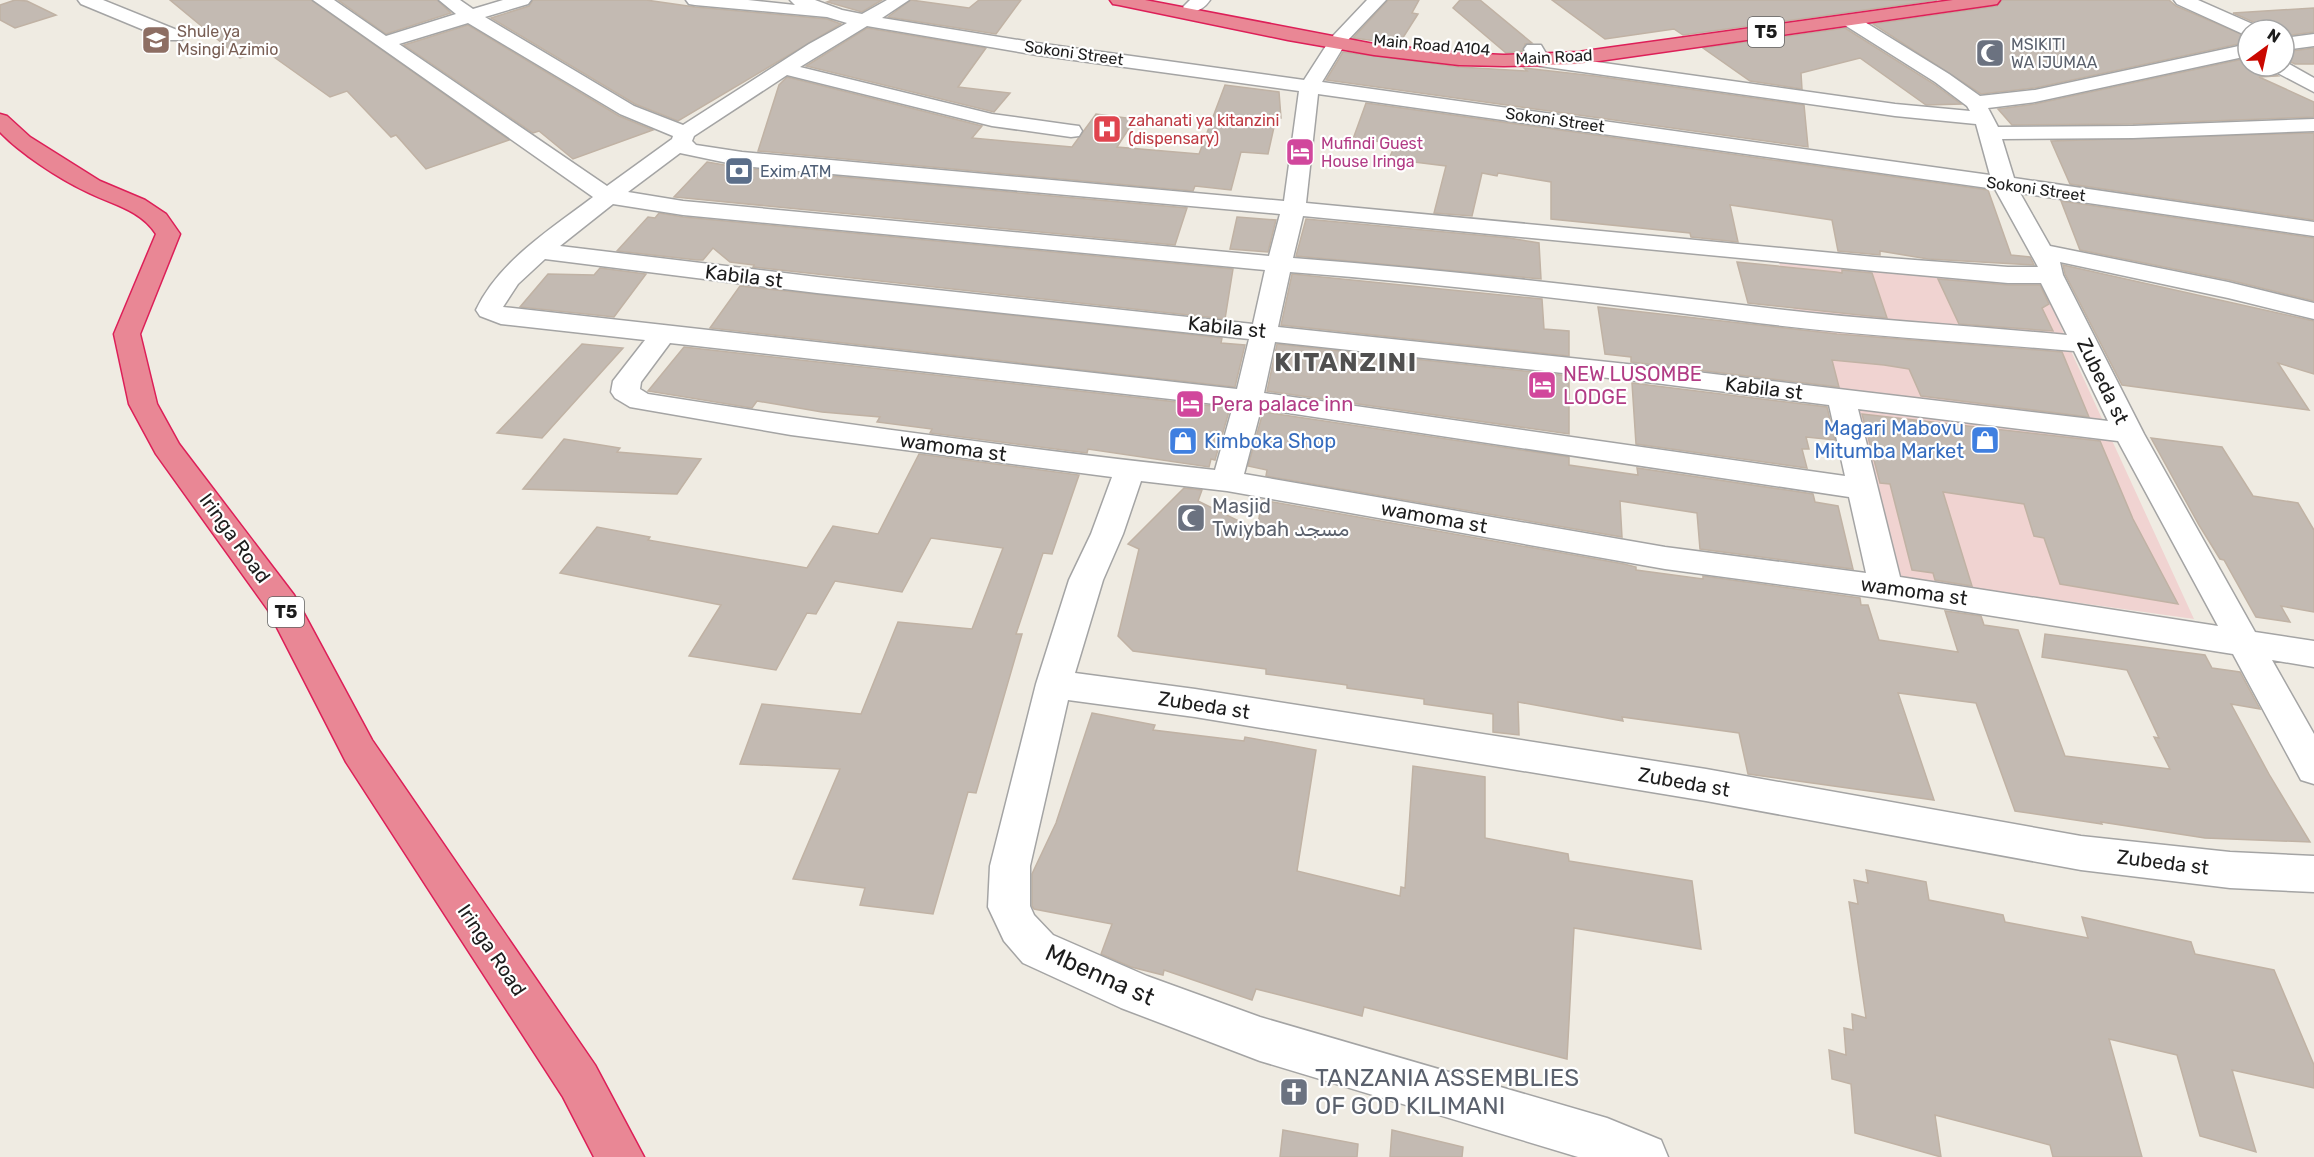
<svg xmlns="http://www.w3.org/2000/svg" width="2314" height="1157" viewBox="0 0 2314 1157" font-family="Rubik,'Noto Sans Arabic',sans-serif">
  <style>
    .commercial { fill: #f0d3d1 }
    .building { fill: #c3bab2; stroke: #c0b2a4; stroke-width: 1.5 }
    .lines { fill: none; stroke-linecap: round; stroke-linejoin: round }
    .minor-casing { stroke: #a4a4a4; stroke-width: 3 }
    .highway-casing { stroke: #dd1f58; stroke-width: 3 }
    .minor { fill: #fff; fill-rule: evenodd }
    .highway { fill: #e98795; fill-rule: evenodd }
    .labels { text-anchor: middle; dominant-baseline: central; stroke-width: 4.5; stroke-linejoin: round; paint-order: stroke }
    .far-education-label { font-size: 16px; fill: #785e54; stroke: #fff; text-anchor: start }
    .far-worship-label { font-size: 16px; fill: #5b616d; stroke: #fff; text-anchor: start }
    .far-street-label { font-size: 16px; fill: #1d1d1d; stroke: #fff }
    .far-health-label { font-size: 16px; fill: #be3a42; stroke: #fff; text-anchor: start }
    .far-hotel-label { font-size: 16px; fill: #b23c85; stroke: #fff; text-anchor: start }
    .far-service-label { font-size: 16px; fill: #4e5e75; stroke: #fff; text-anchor: start }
    .shield { fill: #fff; stroke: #616161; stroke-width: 1.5 }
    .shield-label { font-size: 18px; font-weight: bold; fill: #1d1d1d }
    .street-label { font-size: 20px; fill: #1d1d1d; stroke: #fff }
    .hotel-label { font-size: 20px; fill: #b23c85; stroke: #fff; text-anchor: start }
    .shop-label { font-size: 20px; fill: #366cbe; stroke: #fff; text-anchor: end }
    .worship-label { font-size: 20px; fill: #5b616d; stroke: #fff; text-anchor: start }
    .near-street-label { font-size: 24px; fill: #1d1d1d; stroke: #fff }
    .near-worship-label { font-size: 24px; fill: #5b616d; stroke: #fff; text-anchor: start }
    .district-label { font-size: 26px; font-weight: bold; letter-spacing: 1.5px; fill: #505050; stroke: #fff }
  </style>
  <rect width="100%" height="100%" fill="#efebe2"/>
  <path class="commercial" d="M1778,259L2043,283L2070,349L2194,619L1895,577L1810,325L1798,324Z"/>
  <g class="building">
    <path d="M15,0L27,1L56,15L15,28L0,20V5Z"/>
    <path d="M170,0H311L509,140L426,169L396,135L391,137L347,91L330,97L264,50L240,58Z"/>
    <path d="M338,0H437L451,13L386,34Z"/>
    <path d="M533,0H646L695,7L827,19L841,24L678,121L635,104L491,18L529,6Z"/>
    <path d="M832,0H882L862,12L827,2Z"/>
    <path d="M911,0L969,8L979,0H1021L996,34L888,17Z"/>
    <path d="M1388,0H1419L1412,13L1418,14L1399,44L1353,38Z"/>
    <path d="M1460,0H1480L1532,43L1525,44L1523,51L1506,53L1453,8Z"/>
    <path d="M1552,0H1937L1683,35L1674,29L1605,39Z"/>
    <path d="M2002,0H2169L2176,6L2248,37V42L2035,88L1981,94L1873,24L1997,6Z"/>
    <path d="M2314,8V32L2284,36V30H2261L2258,24L2233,13Z"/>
    <path d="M468,25L619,116L653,130L573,159L539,131L533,133L404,45Z"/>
    <path d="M867,28L986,48L958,87L1010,93L994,112L806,66Z"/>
    <path d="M1845,28L1934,84L1961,104L1926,105L1860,58L1801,73L1802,89L1750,81L1703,48Z"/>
    <path d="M2314,48V64H2295L2284,59V52Z"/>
    <path d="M1343,52L1459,67L1527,71L1524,68L1595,76L1804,105L1808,147L1326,80Z"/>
    <path d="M2248,58V66H2267L2271,72L2278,76L2259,77L2314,102V117L2133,124L2012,125L1998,109L2035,104Z"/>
    <path d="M787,77L982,126L972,138L1072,147L1096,114L1135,119L1117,147L1199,154L1225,85L1279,92L1281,118H1276L1268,154L1241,152L1231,190L1195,186L1193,191L758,151L779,85Z"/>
    <path d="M1366,103L1988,190L2011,255L2030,257L2034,265L1928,259L1880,251V255L1838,251L1832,220L1730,205L1738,242L1691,237L1690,233L1551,219V182L1498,173L1497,176L1482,173L1472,216L1434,213L1446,166L1389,159L1396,143L1353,139Z"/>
    <path d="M2314,133V220L2070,184L2051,141Z"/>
    <path d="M707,162L742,168L1187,208L1175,245L674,197Z"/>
    <path d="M2061,201L2314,238V301L2229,280L2080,250Z"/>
    <path d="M659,213L683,217L1233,269L1225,319L753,267L754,265L730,262L713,248L703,260H697L617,251L648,217L655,218Z"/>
    <path d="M1237,217L1276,220L1268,252L1230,249Z"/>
    <path d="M1306,219L1509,238L1539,243L1541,279L1296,256Z"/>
    <path d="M1737,262L1836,272L1842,273V270L1872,273L1887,318L1748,303Z"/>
    <path d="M2063,265L2314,321V374L2278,363L2309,410L2122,385L2065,274Z"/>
    <path d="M600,268L646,274L614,317L520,307L548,274L594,275Z"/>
    <path d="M1292,274L1542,299L1544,329L1569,331V356L1281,325Z"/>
    <path d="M1938,279L2008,285H2040L2049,304L2042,308L2053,331L1959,324Z"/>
    <path d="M740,286L1222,338L1221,343L1245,345L1235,387L710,328Z"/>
    <path d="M1598,307L1837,334L2062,352L2089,417L1921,396L1909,369L1884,365L1832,360L1839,387L1631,362V357L1605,354Z"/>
    <path d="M582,344L623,348L542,438L497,433Z"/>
    <path d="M1277,344L1569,376V434L1267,391Z"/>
    <path d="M684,347L1230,408L1215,460L1211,459L1209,467L1088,449L1087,453L930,433L932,429L877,422L880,417L822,412L757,401L752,408L648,391Z"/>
    <path d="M1632,383L1827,407L1835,440L1806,437L1809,449H1802L1807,468L1636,444Z"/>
    <path d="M1263,412L1569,457V465L1638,475L1637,468L1813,494L1815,502L1838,506L1853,569L1700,549L1697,513L1620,501L1622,537L1266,476L1267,470L1248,466Z"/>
    <path d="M1862,414L2100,441L2133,519L2178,604L2060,584L2044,538L2034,536L2024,504L1943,492L1972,586L1935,580L1933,573L1912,570L1890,484L1880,483Z"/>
    <path d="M2151,438L2222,447L2253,496L2298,503L2314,530V612L2281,606L2290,622L2256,617L2224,560L2220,559L2199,525Z"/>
    <path d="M564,439L620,448L617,452L701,459L677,494L523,489Z"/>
    <path d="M919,454L1079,475L1052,554L1043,553L1016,634H1022L976,793L968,792L933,914L860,905L865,888L793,879L840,769L740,764L762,704L861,714L898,622L972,629L1003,548L931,538L902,592L835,581L816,614L807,613L776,670L689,656L721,605L560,573L597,527L650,537L648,540L807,568L833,526L878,534Z"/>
    <path d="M1184,488L1202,490L1198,501L1257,530L1262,500L1624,564L1636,567V570L1703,579V576L1860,598L1861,605H1868L1879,640L1958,652L1945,611L1981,616L1984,625L2018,630L2065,756L2170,769L2154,737L2159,738L2127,670L2042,657L2045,634L2205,655L2212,668L2240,672L2260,709L2231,704L2270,776L2310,842L2205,838L2101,822L2102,824L2015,811L1976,703L1898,693L1934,800L1748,774L1739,733L1622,717L1623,721L1518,702L1519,735L1493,732V714L1424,704V699L1347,688V685L1266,674V669L1133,651L1118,636L1139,549L1128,544Z"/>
    <path d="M1092,713L1155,725L1153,730L1244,741L1245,737L1316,750L1297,871L1400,896L1401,887L1405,888L1413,766L1485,777V838L1568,854L1569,861L1692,881L1701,949L1574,928L1567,1059L1364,1007L1362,1016L1256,989L1252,1000L1164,970L1163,975L1131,967L1101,954L1112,924L1034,909L1032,906V874L1056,823Z"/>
    <path d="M1866,870L1926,882L1929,900L2003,915L2005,922L2088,938L2082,917L2191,942L2195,954L2274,970L2314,1065V1088L2232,1070L2256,1152L2200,1136L2177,1055L2109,1039L2142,1157H2053L2050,1145L1935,1115L1941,1157L1855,1133L1851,1084L1832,1079L1829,1050L1846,1055L1844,1028L1853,1030L1852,1014L1866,1018L1849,902L1858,904L1854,880L1868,883Z"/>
    <path d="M1283,1130L1358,1144L1357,1157H1280Z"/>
    <path d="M1392,1130L1463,1147L1462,1157H1390Z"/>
  </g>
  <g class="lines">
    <g class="minor-casing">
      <g id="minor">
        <path d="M78,0H103L182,32L184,36L182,40H168L81,4Z"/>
        <path d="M313,0H334L386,36L456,14L439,0H460L473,9L503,0H531L528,4L485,17L634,106L683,125L809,44L847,23L827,17L695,5L689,4L686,0H748L795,5L790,0H815L842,10L862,14L887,0H909L882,18L1037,43L1304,80L1331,38L1367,0H1386L1347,41L1322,82L1990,175L1976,124L1895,116L1540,66L1533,64L1524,49L1527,45H1541L1547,55L1895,104L1970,111L1967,106L1935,82L1843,24L1840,20L1843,16H1855L1949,74L1980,96L2035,90L2248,44V56L2035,102L1988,108L1998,127L2133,126L2314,119V131L2133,138L2002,139L2014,178L2314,222V236L2020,193L2050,246L2228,282L2314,303V319L2228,298L2060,262L2063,275L2144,434L2255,632L2314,641V667L2272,660L2314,734V784L2301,780L2233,654L1886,599L1665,569L1227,491L1141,481L1123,534L1103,580L1075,673L1195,689L1706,769L2081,836L2230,852L2314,856V892L2230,888L2081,870L1706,801L1195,717L1068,700L1030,866V906L1034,915L1053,935L1147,976L1260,1017L1607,1118L1661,1140L1668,1157H1578L1260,1061L1121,1008L1023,963L1004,941L988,907L990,866L1036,684L1069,580L1091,534L1112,477L791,435L630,407L615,398L611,392L613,381L645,340L501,324L480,316L476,310C499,261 551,229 593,197ZM468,23L620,114L673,136L672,139L607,186L399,44ZM867,26L1037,55L1299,91L1284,201L742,152L696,145L692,141L694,136L787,75L992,126L1071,137L1079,136L1082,131L1079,126L1071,125L992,114L800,67ZM1318,94L1995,189L2038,267H2008L1875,257L1306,203ZM680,153L742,166L1280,214L1269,256L683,201L628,192ZM613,204L683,215L1265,270L1253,324L817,277L560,246ZM1303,216L1875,271L2008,283H2041L2067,335C1964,325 1861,320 1759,307C1603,288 1449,270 1293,258ZM545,259L817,293L1249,339L1237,389L503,307L518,284ZM1290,272C1447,284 1602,303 1758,323C1863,336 1969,342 2074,351L2108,421L1655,367L1278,327ZM1275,342L1655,383L1829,405L1845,476L1264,393ZM670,343L1233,406L1215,470C1025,449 836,424 648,394L640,389L641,382ZM1261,409L1849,497L1866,573L1665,547L1244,474ZM1858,409L2118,441L2218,626L1900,577Z"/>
        <path d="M1190,0H1210C1204,9 1196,13 1186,11L1183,7Z"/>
        <path d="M2174,0H2198L2257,26L2259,30H2248V35L2243,34L2177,4Z"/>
        <path d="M2314,34V46L2284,50V38Z"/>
        <path d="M2284,61L2314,78V92L2272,70L2269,66H2284Z"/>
      </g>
    </g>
    <g class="highway-casing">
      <g id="highway">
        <path d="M1110,0H1145L1374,44L1459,53L1504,55L1578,52L1953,0H2000L1997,4L1991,5L1578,64L1504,66L1459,65L1374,55L1288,40L1119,5L1113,4Z"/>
        <path d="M0,114L7,116L30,137L100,181L145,200L166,214L180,234L140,334L157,404L179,444L294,595L372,740L595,1065L644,1157H594L563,1097L346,762L268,610L156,454L129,404L114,334L156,234C140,209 110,204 85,191C58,178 20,153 0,132Z"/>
      </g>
    </g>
    <use href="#minor" class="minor"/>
    <use href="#highway" class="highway"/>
  </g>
  <defs>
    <g id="school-square" transform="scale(1.5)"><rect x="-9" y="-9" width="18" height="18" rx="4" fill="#8d6e63" stroke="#fff"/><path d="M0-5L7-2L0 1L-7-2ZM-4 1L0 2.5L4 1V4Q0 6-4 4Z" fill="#fff"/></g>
    <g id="mosque-square" transform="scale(1.5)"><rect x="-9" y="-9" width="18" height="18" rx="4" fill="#6b7280" stroke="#fff"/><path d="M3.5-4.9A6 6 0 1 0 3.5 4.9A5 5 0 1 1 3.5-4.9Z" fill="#fff"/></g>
    <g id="hospital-square" transform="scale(1.5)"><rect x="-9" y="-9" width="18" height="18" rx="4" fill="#e0444e" stroke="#fff"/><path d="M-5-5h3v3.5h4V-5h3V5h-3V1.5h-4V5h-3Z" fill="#fff"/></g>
    <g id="hotel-square" transform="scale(1.5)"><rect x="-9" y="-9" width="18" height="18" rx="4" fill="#d1479c" stroke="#fff"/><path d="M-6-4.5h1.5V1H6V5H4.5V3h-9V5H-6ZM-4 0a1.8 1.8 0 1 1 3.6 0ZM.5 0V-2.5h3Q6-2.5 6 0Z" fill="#fff"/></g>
    <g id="bank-square" transform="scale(1.5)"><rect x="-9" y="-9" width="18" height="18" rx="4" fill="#5c6f8a" stroke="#fff"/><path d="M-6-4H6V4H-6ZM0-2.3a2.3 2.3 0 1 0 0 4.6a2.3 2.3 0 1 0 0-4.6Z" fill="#fff"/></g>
    <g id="shop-square" transform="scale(1.5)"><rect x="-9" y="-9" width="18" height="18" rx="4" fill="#3f7fe0" stroke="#fff"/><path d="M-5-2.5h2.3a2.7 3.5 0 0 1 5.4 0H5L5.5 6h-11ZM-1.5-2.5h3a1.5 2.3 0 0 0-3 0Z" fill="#fff"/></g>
    <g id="church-square" transform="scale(1.5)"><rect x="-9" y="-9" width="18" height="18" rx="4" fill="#6b7280" stroke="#fff"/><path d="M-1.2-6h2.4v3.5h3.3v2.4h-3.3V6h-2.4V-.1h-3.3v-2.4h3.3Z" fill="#fff"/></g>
  </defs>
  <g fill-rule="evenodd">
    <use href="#school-square" x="156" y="40"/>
    <use href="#mosque-square" x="1990" y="53"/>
    <use href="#hospital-square" x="1107" y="129"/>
    <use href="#hotel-square" x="1300" y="152"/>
    <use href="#bank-square" x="739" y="171"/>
    <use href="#hotel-square" x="1542" y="385"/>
    <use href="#hotel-square" x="1190" y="404"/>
    <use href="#shop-square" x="1985" y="440"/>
    <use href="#shop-square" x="1183" y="441"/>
    <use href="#mosque-square" x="1191" y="518"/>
    <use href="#church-square" x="1294" y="1092"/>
  </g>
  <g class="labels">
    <g class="far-education-label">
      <text x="177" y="31">Shule ya<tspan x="177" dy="18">Msingi Azimio</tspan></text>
    </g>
    <g class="far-worship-label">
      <text x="2011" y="44">MSIKITI<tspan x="2011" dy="18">WA IJUMAA</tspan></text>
    </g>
    <g class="far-street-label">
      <text transform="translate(1432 45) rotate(5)">Main Road A104</text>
      <text transform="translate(1074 53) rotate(8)">Sokoni Street</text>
      <text transform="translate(1554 57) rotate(-3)">Main Road</text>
      <text transform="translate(1555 120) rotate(8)">Sokoni Street</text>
      <text transform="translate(2036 189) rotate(8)">Sokoni Street</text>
    </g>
    <g class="far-health-label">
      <text x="1128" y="120">zahanati ya kitanzini<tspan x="1128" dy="18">(dispensary)</tspan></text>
    </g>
    <g class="far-hotel-label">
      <text x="1321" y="143">Mufindi Guest<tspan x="1321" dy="18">House Iringa</tspan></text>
    </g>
    <g class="far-service-label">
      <text x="760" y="171">Exim ATM</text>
    </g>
    <g class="shield">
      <rect x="1748" y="17" width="36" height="30" rx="4.5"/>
      <rect x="268" y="597" width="36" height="30" rx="4.5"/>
    </g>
    <g class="shield-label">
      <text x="1766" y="32">T5</text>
      <text x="286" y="612">T5</text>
    </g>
    <g class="street-label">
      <text transform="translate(744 276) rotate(7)">Kabila st</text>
      <text transform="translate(1227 327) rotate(6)">Kabila st</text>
      <text transform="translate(2103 381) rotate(64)">Zubeda st</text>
      <text transform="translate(1764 388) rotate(7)">Kabila st</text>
      <text transform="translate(953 447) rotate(8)">wamoma st</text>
      <text transform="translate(1434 517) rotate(10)">wamoma st</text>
      <text transform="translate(235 538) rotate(54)">Iringa Road</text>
      <text transform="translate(1914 591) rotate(8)">wamoma st</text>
      <text transform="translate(1204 705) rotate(9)">Zubeda st</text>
      <text transform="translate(1684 782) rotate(10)">Zubeda st</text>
      <text transform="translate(2163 862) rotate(7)">Zubeda st</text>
      <text transform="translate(492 950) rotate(56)">Iringa Road</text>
    </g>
    <g class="hotel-label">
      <text x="1563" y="374">NEW LUSOMBE<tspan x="1563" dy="23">LODGE</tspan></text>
      <text x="1211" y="404">Pera palace inn</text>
    </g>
    <g class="shop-label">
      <text x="1964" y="428">Magari Mabovu<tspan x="1964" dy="23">Mitumba Market</tspan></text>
      <text x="1204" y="441" text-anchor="start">Kimboka Shop</text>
    </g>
    <g class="worship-label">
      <text x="1212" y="506">Masjid<tspan x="1212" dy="23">Twiybah مسجد</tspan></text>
    </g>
    <g class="near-street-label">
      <text transform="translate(1100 975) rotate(24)">Mbenna st</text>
    </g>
    <g class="near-worship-label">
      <text x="1315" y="1078">TANZANIA ASSEMBLIES<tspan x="1315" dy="28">OF GOD KILIMANI</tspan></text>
    </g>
    <g class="district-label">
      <text x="1346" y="362">KITANZINI</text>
    </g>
  </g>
  <g transform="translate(2266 48) rotate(33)"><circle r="28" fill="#ffffff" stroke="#a5a5a5" stroke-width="1.5"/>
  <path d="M0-4.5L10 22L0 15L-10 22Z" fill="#ca0800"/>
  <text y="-9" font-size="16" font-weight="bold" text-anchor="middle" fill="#1d1d1d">N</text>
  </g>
</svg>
